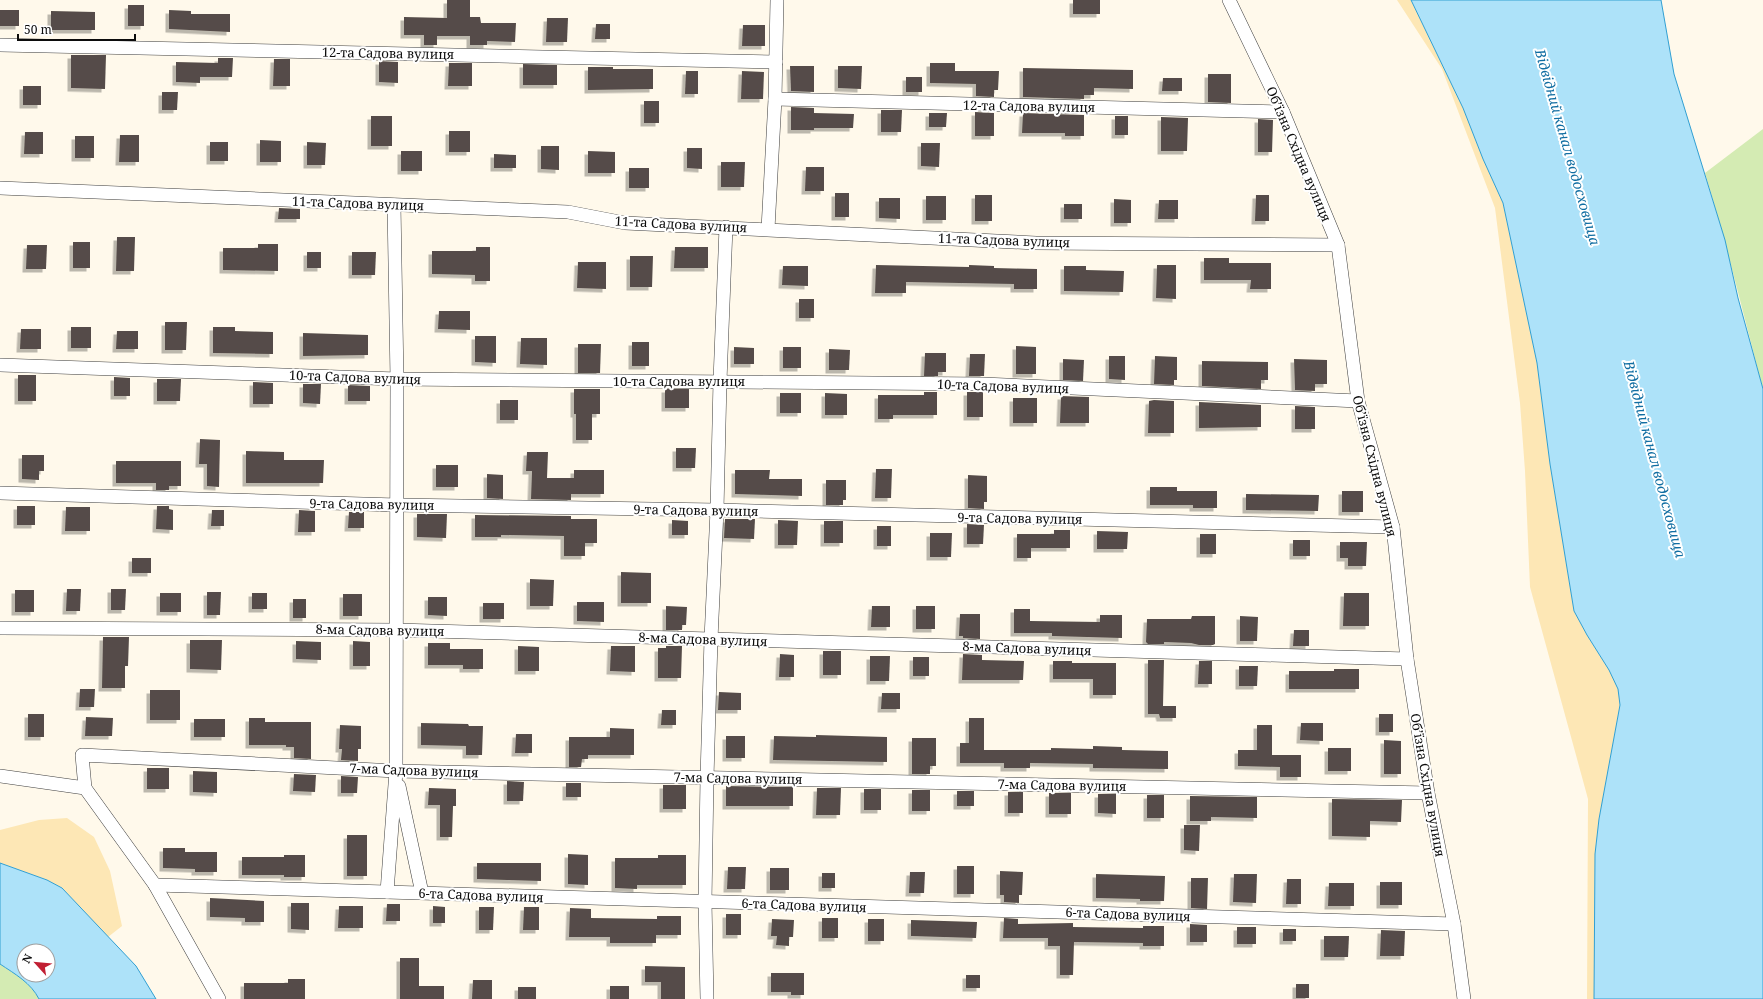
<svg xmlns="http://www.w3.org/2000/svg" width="1763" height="999" viewBox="0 0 1763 999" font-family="'Noto Serif',serif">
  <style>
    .green { fill: #d4ebb3 }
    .sand { fill: #fde7b5 }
    .water { fill: #ade2f9; stroke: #319fd2; fill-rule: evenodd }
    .building { fill: #554c48; filter: url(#shadow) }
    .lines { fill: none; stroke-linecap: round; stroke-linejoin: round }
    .minor-casing { stroke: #3f3f3f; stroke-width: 14 }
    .minor { stroke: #fff; stroke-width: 13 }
    .labels { text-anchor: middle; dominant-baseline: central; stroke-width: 4; stroke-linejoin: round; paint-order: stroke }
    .street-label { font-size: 13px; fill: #0c0c0c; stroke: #fff }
    .water-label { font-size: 14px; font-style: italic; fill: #116ea2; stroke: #fff }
  </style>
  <defs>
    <filter id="shadow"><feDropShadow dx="-3.5" dy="3.5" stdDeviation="0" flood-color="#0004"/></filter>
  </defs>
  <rect width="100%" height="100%" fill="#fff9eb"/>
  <g class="green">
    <path d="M1763,129V389C1744,317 1727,245 1705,173Z"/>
    <path d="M0,964C15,974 31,983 39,999H0Z"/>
  </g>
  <g class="sand">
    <path d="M1397,0H1411L1413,4L1463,108L1483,159L1503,203L1537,363L1550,464L1574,611L1587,635L1609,670L1618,689L1620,705L1599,819L1595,854L1594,999H1587L1588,799L1530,587L1525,471L1520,403L1495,208L1442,69Z"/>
    <path d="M67,818L94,837L110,871L122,926L108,937L62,888L47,880L0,863V830L39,820Z"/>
  </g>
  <g class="water">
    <path d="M1411,0H1661L1674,74L1725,240L1738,298L1763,389V999H1594L1595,854L1599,819L1620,705L1618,689L1609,670L1587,635L1574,611L1550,464L1537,363L1503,203L1483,159L1463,108Z"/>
    <path d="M0,863L47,880L62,888L136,966L156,999H39C31,983 15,974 0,964ZM24,951H48V975H24Z"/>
  </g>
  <g class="building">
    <path d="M447,0H470V17H480L481,23H516L515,42L487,41V45H470V36H437V45H424V35H404V17L447,18Z"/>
    <rect x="1073" y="0" width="27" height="14"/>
    <rect x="128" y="5" width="16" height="21"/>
    <rect x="0" y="10" width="19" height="16"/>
    <path d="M169,10L191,11V14H230V32L169,29Z"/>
    <path d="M51,11L95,12V30H51Z"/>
    <path d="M547,18H568L567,42H546Z"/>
    <path d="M596,24H610V39H595Z"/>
    <path d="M743,25H765V46H742Z"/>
    <path d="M71,55H106L105,89L71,88Z"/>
    <path d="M218,58H233L232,77H200V83L176,82V62L218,63Z"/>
    <path d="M274,59H290V86H273Z"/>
    <path d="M379,61L398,62V83L379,82Z"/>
    <path d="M449,63H472V86H448Z"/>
    <path d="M930,63H955V71H999L998,90H994V97L976,96V84L930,83Z"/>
    <path d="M523,64L557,65V85H523Z"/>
    <path d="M790,66H814V92L791,91Z"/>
    <path d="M838,66H862L861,89L838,88Z"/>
    <path d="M588,67H613V69H653V89L588,90Z"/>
    <path d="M1023,68L1133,70V89L1094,88V95H1084V99L1023,97Z"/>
    <path d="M686,71H698V94H685Z"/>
    <path d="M742,71L764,72L763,99H741Z"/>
    <path d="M1208,74H1231V103L1208,102Z"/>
    <rect x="906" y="77" width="16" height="15"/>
    <path d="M1163,78H1182V91H1162Z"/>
    <rect x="23" y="86" width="18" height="19"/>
    <path d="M162,92H178L177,110H162Z"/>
    <rect x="644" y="101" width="15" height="22"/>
    <path d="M791,107L814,108V113L854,114L853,128H814V130H791Z"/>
    <path d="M881,110H902L901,132H881Z"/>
    <path d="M975,112L994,113V136H975Z"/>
    <path d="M929,113H947L946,127H929Z"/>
    <path d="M1023,113L1084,115V136H1065V133H1022Z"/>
    <rect x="371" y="116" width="21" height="30"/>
    <rect x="1115" y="116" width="13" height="19"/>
    <path d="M1161,117L1188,118L1187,151H1161Z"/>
    <path d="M1258,119L1273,120L1272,152H1258Z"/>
    <rect x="449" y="131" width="21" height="21"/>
    <path d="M25,132H43V154H24Z"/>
    <path d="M120,135H139V162H119Z"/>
    <rect x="75" y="136" width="19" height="22"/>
    <path d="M260,140L281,141V162H260Z"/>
    <rect x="210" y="142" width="18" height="19"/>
    <path d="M307,142L326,143L325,165H307Z"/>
    <path d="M921,143H940L939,167L921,166Z"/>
    <path d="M541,146H559V170L541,169Z"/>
    <path d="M687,148H702V169L687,168Z"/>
    <rect x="401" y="151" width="21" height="20"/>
    <path d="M588,151L615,152V173H588Z"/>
    <path d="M494,154L516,155V168H494Z"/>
    <path d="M721,162H745L744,187H721Z"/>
    <path d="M806,167H824V191H805Z"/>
    <rect x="629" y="168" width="20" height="20"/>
    <rect x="835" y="193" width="14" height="24"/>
    <rect x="975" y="195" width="17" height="26"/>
    <path d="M1256,195H1269V221H1255Z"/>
    <rect x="926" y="196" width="20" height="24"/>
    <path d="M879,198H900V219L879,218Z"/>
    <path d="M1114,199L1131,200V223H1114Z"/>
    <path d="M1159,200H1178V219H1158Z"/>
    <rect x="1064" y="204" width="18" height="15"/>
    <path d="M279,208L300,209V219H278Z"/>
    <path d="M117,237H135L134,271H116Z"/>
    <rect x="73" y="242" width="17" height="26"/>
    <path d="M258,244H278V271L223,270V248H258Z"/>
    <path d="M27,245H47L46,269H26Z"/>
    <path d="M476,247H490V281H475V275L432,274V251H476Z"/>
    <path d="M675,247H708V268H674Z"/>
    <rect x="307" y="252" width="14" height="16"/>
    <path d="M352,252H376L375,275H352Z"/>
    <path d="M630,256H653L652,287H630Z"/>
    <path d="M1204,258H1229V263H1271V289H1250L1251,280H1204Z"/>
    <path d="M578,262H606V289L577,288Z"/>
    <path d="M876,265L969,267V265L994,266V268L1037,269V289H1014V284L906,282V293H875Z"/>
    <path d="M1157,265H1176V299L1156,298Z"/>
    <path d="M783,266H808V286L782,285Z"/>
    <path d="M1064,266H1086V270L1124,271L1123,292L1064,291Z"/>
    <rect x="799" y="299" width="15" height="19"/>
    <path d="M439,311H470V330L438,329Z"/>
    <path d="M165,322H187L186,350H165Z"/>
    <rect x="71" y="327" width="20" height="21"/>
    <path d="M213,327H235V331L273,332V354L213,353Z"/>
    <path d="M21,329H41V349H20Z"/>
    <path d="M117,331H138V349H116Z"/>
    <path d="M303,333L368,335V355L303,356Z"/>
    <path d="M475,336H496V363L475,362Z"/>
    <path d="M521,338H547V365L520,364Z"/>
    <rect x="632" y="342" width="17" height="24"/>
    <path d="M578,344H601L600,373H578Z"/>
    <path d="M1016,346L1036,347V374H1016Z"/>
    <path d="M734,347L754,348V364H734Z"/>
    <rect x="783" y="347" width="18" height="21"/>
    <path d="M829,349L850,350L849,370H829Z"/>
    <path d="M925,353H946V372H938V376H924Z"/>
    <path d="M970,354H985L984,376H969Z"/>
    <path d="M1109,356H1125V380L1109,379Z"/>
    <path d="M1155,356L1177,357V380H1174V385L1154,384Z"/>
    <path d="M1063,359L1084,360L1083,381L1063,380Z"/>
    <path d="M1294,359L1327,360V384H1315V391L1295,390Z"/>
    <path d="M1202,361L1268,362V380H1261V389L1202,386Z"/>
    <rect x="18" y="375" width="18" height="26"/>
    <path d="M114,377L130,378V396H114Z"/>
    <path d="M157,379H181L180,401H157Z"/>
    <path d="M253,382L273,383V404H253Z"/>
    <path d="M303,384H321L320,404L303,403Z"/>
    <path d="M348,385L370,386V401H348Z"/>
    <path d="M574,389H600V414H592V440H576V414H574Z"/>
    <rect x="665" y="389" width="24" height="19"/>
    <path d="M924,392H937V415H893V419H878V395H924Z"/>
    <rect x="967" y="392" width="16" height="25"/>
    <rect x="780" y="393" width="21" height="20"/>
    <path d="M825,393L847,394V415H825Z"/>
    <path d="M1061,396L1089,397V423H1060Z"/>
    <rect x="1013" y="398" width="24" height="25"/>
    <rect x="500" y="400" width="18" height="20"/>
    <path d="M1154,400L1174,401V433H1148L1149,401Z"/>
    <path d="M1199,402L1261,405V427L1199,428Z"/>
    <path d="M1295,406L1315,407V429H1295Z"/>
    <path d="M200,439L220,440L219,487L207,486V464H199Z"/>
    <path d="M676,448H696L695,468H676Z"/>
    <path d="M246,451L284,452V460H324L323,483H246Z"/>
    <path d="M527,452H548L547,478H574V470H604V494H571V500L531,499L532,471H526Z"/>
    <path d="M22,455H44V471H39V480L22,479Z"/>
    <path d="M116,461H181V486H169V490H156V483H116Z"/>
    <rect x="436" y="465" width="22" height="22"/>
    <path d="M876,469H892L891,498H875Z"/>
    <path d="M735,470H770L769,479H802V496L735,494Z"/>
    <path d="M487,474L503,475V499L487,498Z"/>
    <path d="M968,475L987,476V502H984V509L968,508Z"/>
    <path d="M826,480H846V500H843V505H826Z"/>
    <path d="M1150,487H1177V491H1217V508H1193V505H1150Z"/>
    <rect x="1342" y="491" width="21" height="21"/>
    <path d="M1246,494L1319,495L1318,511L1246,510Z"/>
    <rect x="17" y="506" width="18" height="19"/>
    <path d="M157,506H169V509L173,510V530L156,529Z"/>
    <path d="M66,507H90V531H65Z"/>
    <path d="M212,510H224V526H211Z"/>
    <path d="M299,510L315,511V532H298Z"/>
    <path d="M349,512H364V528H348Z"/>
    <path d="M417,514H447L446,538L417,537Z"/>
    <path d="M475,515L571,516V519H597V543H585V556H564V536L501,535V537H475Z"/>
    <path d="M725,519H755L754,539L724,538Z"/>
    <path d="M672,520L688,521V535H672Z"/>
    <path d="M778,520L798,521L797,545H778Z"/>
    <rect x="824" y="521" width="19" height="22"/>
    <path d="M967,524L984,525L983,544H967Z"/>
    <rect x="877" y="526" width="14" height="20"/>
    <path d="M1054,530H1070V548H1031V558H1017V534H1054Z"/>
    <path d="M1097,531L1128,532L1127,549H1097Z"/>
    <path d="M930,533H952L951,557H930Z"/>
    <rect x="1200" y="534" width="16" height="20"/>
    <rect x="1293" y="540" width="17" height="16"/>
    <path d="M1340,542H1367L1366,566H1348V558H1340Z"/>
    <rect x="132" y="558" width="19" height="15"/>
    <path d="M621,572L651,573V603H621Z"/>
    <path d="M530,579L554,580L553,606H530Z"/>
    <path d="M67,589H81L80,611H66Z"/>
    <path d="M111,589H126L125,610H111Z"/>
    <rect x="15" y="590" width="19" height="22"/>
    <path d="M207,592H221L220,615H207Z"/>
    <rect x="160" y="593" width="21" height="19"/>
    <rect x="252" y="593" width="15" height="16"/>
    <path d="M1344,593H1369V626H1343Z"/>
    <rect x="343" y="594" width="19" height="22"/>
    <path d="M428,597H447V616L428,615Z"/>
    <rect x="293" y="599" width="13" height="19"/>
    <path d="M577,602H604V622L577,621Z"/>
    <rect x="483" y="603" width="21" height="16"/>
    <path d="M666,606L687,607L686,625H682V630H666Z"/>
    <path d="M872,606H890V627H871Z"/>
    <rect x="916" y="606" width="19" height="23"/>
    <path d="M1014,609H1030V621L1100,622V615H1122V638L1052,636V633H1014Z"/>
    <path d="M960,614H980V639L963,638V636H959Z"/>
    <path d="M1192,616H1215V644L1213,645H1199L1191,643L1164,642V644H1148L1146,642L1147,619H1191Z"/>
    <path d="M1240,616L1258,617L1257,641H1240Z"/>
    <path d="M1294,630H1309V646H1293Z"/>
    <path d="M103,637H129L128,666H125V688H102Z"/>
    <path d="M190,640H222L221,670L190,669Z"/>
    <path d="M296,641L321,642V660L296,659Z"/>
    <path d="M353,641L370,642V666H353Z"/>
    <path d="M428,643H450V649H483V669H463V665H428Z"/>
    <path d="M518,646L539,647V671H518Z"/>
    <path d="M611,646H635V672L610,671Z"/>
    <path d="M666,646H682L681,678H658V648H666Z"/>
    <rect x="823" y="651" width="18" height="24"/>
    <path d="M780,654L794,655V677H779Z"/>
    <path d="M963,654L982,655V660L1024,661L1023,680H962Z"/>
    <path d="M870,656H890L889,681H870Z"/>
    <rect x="913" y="657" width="16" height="19"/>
    <path d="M1148,660H1164L1163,706H1176V718H1160L1159,714H1148Z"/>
    <path d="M1053,661H1072V663H1116V695H1093V679H1053Z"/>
    <path d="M1199,661H1212V684H1198Z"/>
    <path d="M1239,666H1258L1257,686H1239Z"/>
    <path d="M1334,669H1359V689H1289V671H1334Z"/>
    <path d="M80,689H95L94,707H79Z"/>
    <rect x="150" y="690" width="30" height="30"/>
    <path d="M719,692L741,693V710H718Z"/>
    <path d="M882,693H900V709H881Z"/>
    <path d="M662,710H676V725H661Z"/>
    <rect x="28" y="714" width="16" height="23"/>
    <rect x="1379" y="714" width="14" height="18"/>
    <path d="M86,717L113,718L112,736H85Z"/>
    <path d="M249,718H265V722H311V759L294,758V747H286V745H249Z"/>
    <path d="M969,718H984V750H1051V748L1093,749V746L1122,747V750L1168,751V769L1093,768V764L1030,763V768H1004V763H960V743H969Z"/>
    <rect x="194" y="719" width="31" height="18"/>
    <path d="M421,723L468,724L469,726H483L482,755H466V746L421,745Z"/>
    <path d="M1301,723H1323V741L1300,740Z"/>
    <path d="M340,725L361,726V749H358V761L341,760L342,749H339Z"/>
    <path d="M1257,725H1272V755H1301V777H1280V767L1238,766V750H1257Z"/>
    <path d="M610,728L634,729V755H588V759H582L581,767H569V737H610Z"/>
    <path d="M516,734H532V753H515Z"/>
    <path d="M816,735L887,737V762L773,760L774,736L816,737Z"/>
    <rect x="726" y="736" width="19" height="22"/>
    <path d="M912,738H936V766H930V774H912Z"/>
    <path d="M1384,740L1401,741V774H1384Z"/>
    <rect x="1328" y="748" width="23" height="23"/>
    <rect x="147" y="768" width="22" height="21"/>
    <path d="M193,771L217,772V793L193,792Z"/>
    <path d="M294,774L316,775L315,792L293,791Z"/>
    <path d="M341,776L358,777L357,793H341Z"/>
    <path d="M507,781L524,782L523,801H507Z"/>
    <rect x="566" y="783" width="15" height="14"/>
    <rect x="663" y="785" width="23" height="24"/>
    <path d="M726,786L793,787V806H726Z"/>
    <path d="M429,788L456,789V806H453L452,837H440V805H428Z"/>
    <path d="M817,788H841L840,815H816Z"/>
    <rect x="864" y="789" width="17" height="21"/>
    <rect x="912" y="790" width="18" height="21"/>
    <rect x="957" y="791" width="17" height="15"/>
    <rect x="1008" y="792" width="15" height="21"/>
    <rect x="1049" y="793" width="22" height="21"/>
    <path d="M1098,794H1116V814L1098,813Z"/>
    <rect x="1147" y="795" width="17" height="23"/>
    <path d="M1190,796L1257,797V818L1211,817V821H1190Z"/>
    <path d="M1332,799L1402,800L1401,822L1370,821V837L1332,836Z"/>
    <path d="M1184,825H1200L1199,851L1184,850Z"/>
    <rect x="347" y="835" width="20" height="41"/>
    <path d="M163,848H185V852H217V872H195V869L163,868Z"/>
    <path d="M568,854L588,855V885L568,884Z"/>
    <path d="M284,855H305V877H284V875H242V857H284Z"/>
    <path d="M658,855H686V885H637V889L615,888V858H658Z"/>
    <path d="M477,863H541V881L477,879Z"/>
    <rect x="957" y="866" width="17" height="28"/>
    <path d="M728,867H746L745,889H727Z"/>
    <rect x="770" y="868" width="19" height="22"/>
    <path d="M1000,871L1023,872L1022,895H1019V903L1004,902V895H1000Z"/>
    <path d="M910,872H925L924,893H909Z"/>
    <rect x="822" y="873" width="13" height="15"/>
    <path d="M1096,874L1165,876L1164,901H1140V899L1096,898Z"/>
    <path d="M1234,874H1257L1256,903L1233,902Z"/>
    <path d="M1191,878H1208L1207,909L1191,908Z"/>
    <path d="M1287,879H1301V904H1286Z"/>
    <rect x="1380" y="882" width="22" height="23"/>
    <path d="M1329,883H1354V906H1328Z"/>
    <path d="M210,898L264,901V922H245V918L210,917Z"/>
    <path d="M291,903H309V930L291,929Z"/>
    <path d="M387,904H400V921H386Z"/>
    <path d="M339,906H363V928H338Z"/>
    <path d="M433,906L445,907V923H433Z"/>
    <path d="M479,907H494L493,930H479Z"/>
    <path d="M524,907H539V930H523Z"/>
    <path d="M570,908L591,909V918L657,919V916H681V935H656V943H610V937H569Z"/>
    <rect x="726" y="914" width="15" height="21"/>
    <rect x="822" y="918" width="16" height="20"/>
    <path d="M1004,918L1018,919V924L1073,923V927L1143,928V926H1164V946H1143V943L1074,942L1073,975H1060V946H1048V938H1003Z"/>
    <path d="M772,919L794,920L793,937H789V946L776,945L777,936H771Z"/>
    <rect x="868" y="919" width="16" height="22"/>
    <path d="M911,920L977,922L976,938L911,936Z"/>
    <path d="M1190,924L1207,925V942H1190Z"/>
    <rect x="1237" y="927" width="19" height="17"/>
    <rect x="1283" y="929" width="13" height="12"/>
    <path d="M1381,930L1405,931L1404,956H1380Z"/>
    <path d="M1324,936H1349L1348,957H1324Z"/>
    <path d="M400,958H419V986H444V999H400Z"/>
    <path d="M645,966L685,967V999H661V982H645Z"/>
    <path d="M771,973H804V995H791V992H771Z"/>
    <rect x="966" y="975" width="14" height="13"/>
    <path d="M288,979H305V999H244V983H288Z"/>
    <path d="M473,980H492V999H472Z"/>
    <rect x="1296" y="984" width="13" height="14"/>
    <rect x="610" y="986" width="19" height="13"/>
    <rect x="518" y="987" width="18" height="12"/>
  </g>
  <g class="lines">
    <g class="minor-casing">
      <g id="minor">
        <path d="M1229,0L1283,112L1338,245L1358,401L1393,527L1407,659L1428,793L1454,924L1464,999"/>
        <path d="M0,45L776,62"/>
        <path d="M775,99L1283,112"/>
        <path d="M0,188L568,212L625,223L1036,243L1338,245"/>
        <path d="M768,229L775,99L777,0"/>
        <path d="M0,365L397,379L983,384L1358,401"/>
        <path d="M0,493L397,505L717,510L1393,527"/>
        <path d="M0,628L397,630L1407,659"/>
        <path d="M0,776L85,788L155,885L219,999"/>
        <path d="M399,786L422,893"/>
        <path d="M85,788L82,755L396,771L1428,793"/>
        <path d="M155,885L1454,924"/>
        <path d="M387,892L396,771L397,379L394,205"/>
        <path d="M707,999L705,902L707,778L711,639L717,510L720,381L726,227"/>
      </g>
    </g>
    <use href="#minor" class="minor"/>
  </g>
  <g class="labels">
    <g class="street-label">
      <text transform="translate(388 53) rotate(1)">12-та Садова вулиця</text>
      <text transform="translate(1029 106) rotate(1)">12-та Садова вулиця</text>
      <text transform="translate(1299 154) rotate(67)">Обʼїзна Східна вулиця</text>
      <text transform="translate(358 203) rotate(2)">11-та Садова вулиця</text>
      <text transform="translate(681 224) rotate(3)">11-та Садова вулиця</text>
      <text transform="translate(1004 240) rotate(2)">11-та Садова вулиця</text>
      <text transform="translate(355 377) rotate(2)">10-та Садова вулиця</text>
      <text x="679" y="381">10-та Садова вулиця</text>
      <text transform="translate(1003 386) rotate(2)">10-та Садова вулиця</text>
      <text transform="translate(1375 466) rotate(76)">Обʼїзна Східна вулиця</text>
      <text transform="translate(372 504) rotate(1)">9-та Садова вулиця</text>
      <text transform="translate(696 510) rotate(1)">9-та Садова вулиця</text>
      <text transform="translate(1020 518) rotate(1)">9-та Садова вулиця</text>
      <text transform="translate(380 630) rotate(1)">8-ма Садова вулиця</text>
      <text transform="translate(703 639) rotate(2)">8-ма Садова вулиця</text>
      <text transform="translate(1027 648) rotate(2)">8-ма Садова вулиця</text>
      <text transform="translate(414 770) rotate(2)">7-ма Садова вулиця</text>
      <text transform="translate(738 778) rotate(1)">7-ма Садова вулиця</text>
      <text transform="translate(1062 785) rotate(1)">7-ма Садова вулиця</text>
      <text transform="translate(1428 785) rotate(80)">Обʼїзна Східна вулиця</text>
      <text transform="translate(481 895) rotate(2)">6-та Садова вулиця</text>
      <text transform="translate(804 905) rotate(2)">6-та Садова вулиця</text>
      <text transform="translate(1128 914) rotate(2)">6-та Садова вулиця</text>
    </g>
    <g class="water-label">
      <text transform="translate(1568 147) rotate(74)">Відвідний канал водосховища</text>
      <text transform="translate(1655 459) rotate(75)">Відвідний канал водосховища</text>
    </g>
  </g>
  <g transform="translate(36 963) rotate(297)"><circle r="19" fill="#ffffff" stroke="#9e9e9e"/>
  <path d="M0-3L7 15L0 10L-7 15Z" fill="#c11f33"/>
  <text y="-6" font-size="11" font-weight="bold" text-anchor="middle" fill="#0c0c0c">N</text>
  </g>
  <path d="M18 34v6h117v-6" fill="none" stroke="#0c0c0c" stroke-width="2"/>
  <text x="24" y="34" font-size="12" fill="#0c0c0c" stroke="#ffffff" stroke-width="3" paint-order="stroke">50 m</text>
</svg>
